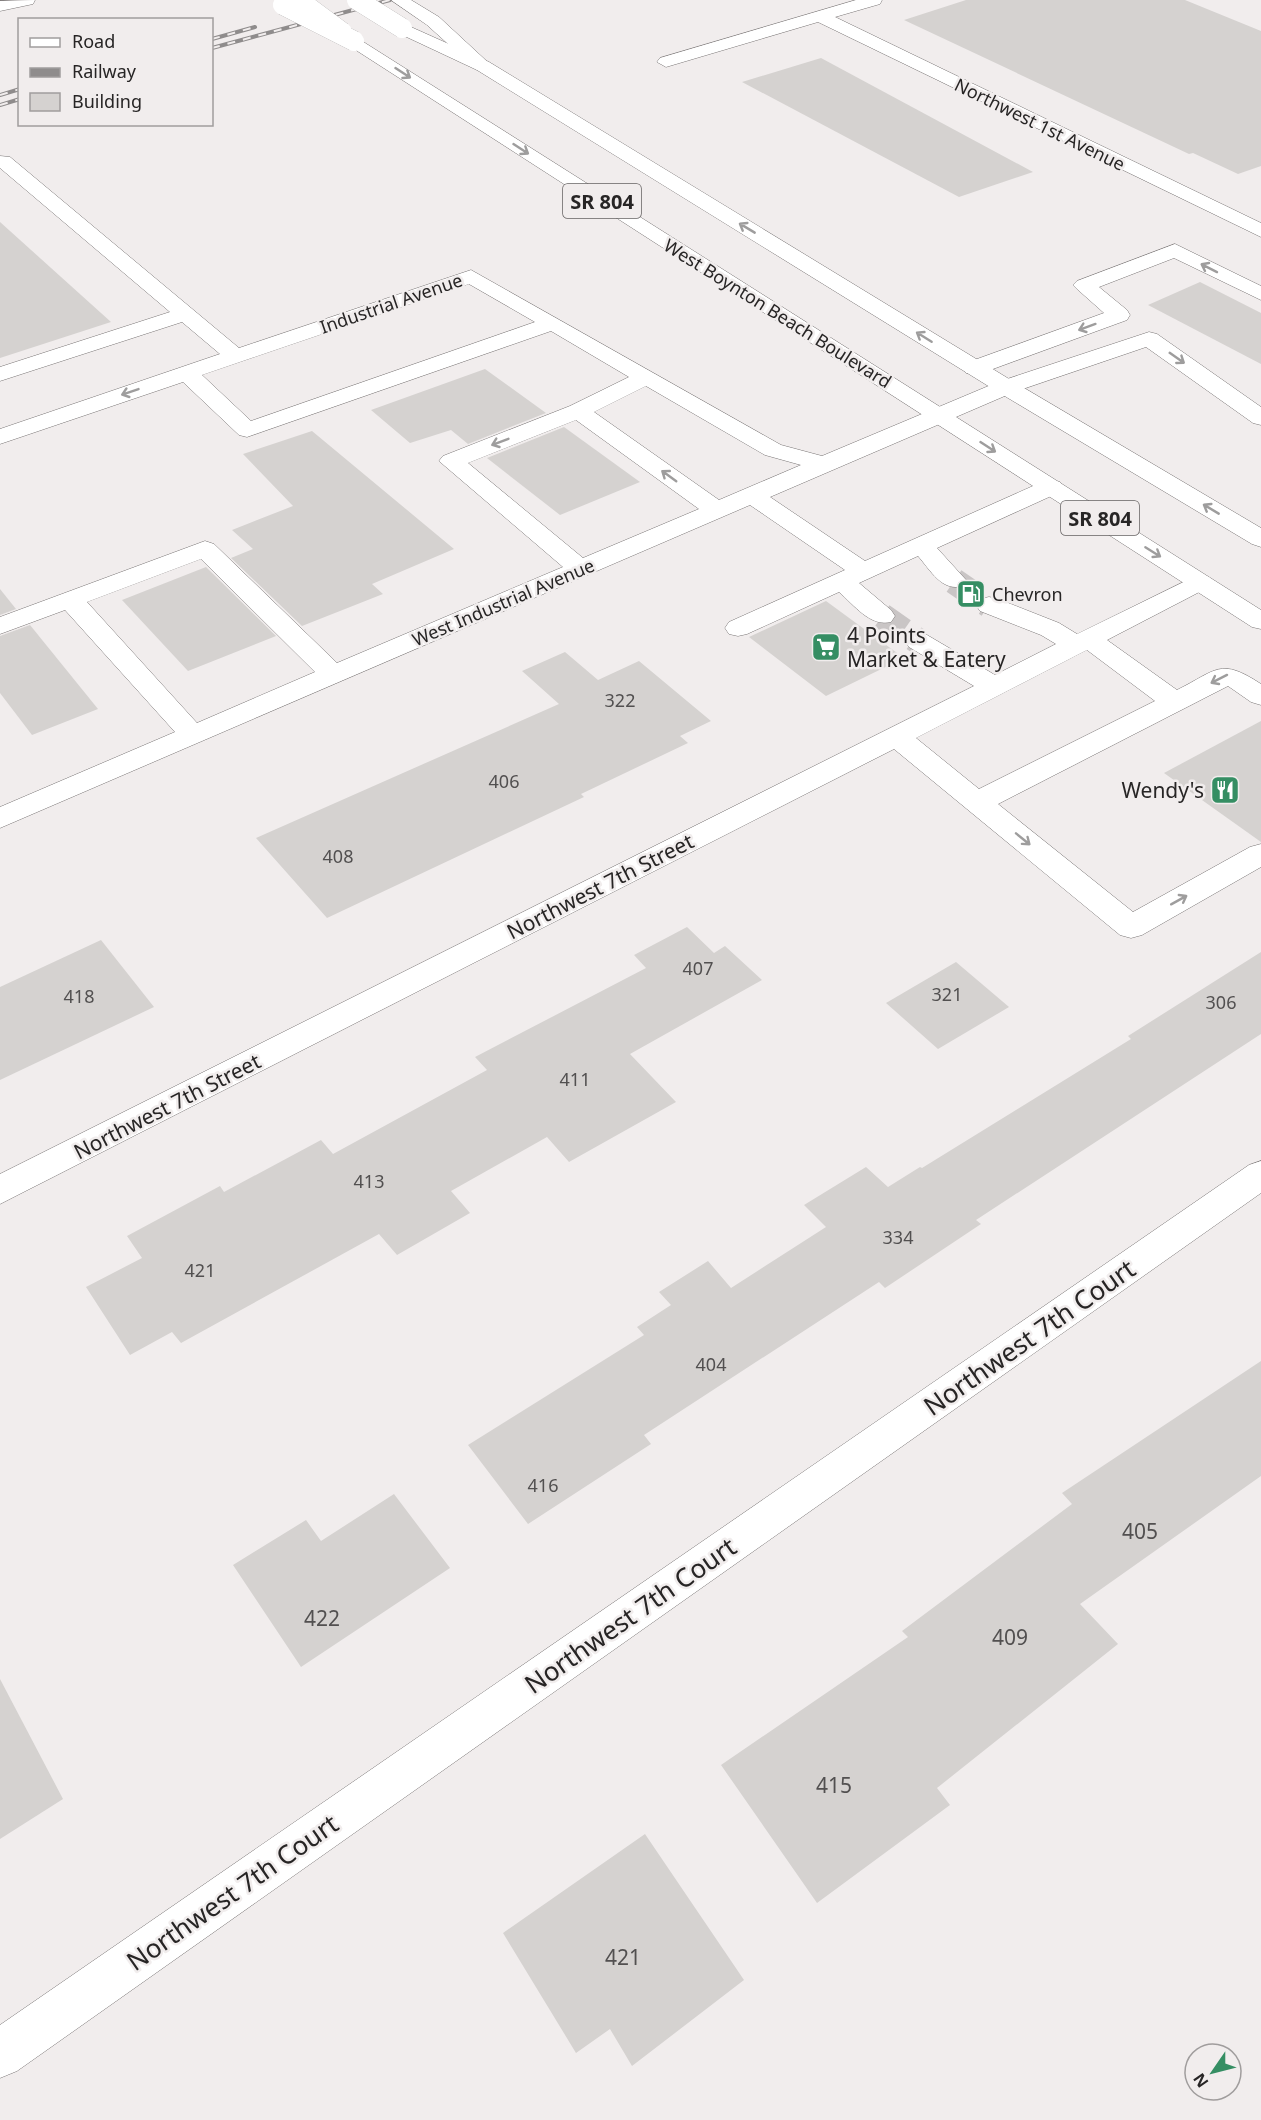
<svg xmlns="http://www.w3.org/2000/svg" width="1261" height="2120" viewBox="0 0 1261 2120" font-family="'Noto Sans',sans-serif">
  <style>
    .building { fill: #d5d2d0 }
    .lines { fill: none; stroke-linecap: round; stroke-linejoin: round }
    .minor-tunnel { stroke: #c9c5c5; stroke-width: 26; stroke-dasharray: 26 13; stroke-linecap: butt }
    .minor-casing { stroke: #797575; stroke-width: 1 }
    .major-casing { stroke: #797575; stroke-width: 1 }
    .highway-casing { stroke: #797575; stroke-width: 1 }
    .minor { fill: #fff; fill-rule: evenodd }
    .major { fill: #fff; fill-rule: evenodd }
    .highway { fill: #fff; fill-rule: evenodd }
    .rail-casing { stroke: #8f8c8c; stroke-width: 4 }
    .rail { stroke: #f1eded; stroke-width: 2; stroke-dasharray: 8; stroke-linecap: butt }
    .major-bridge-casing { stroke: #797575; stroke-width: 20; stroke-linecap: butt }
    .highway-bridge-casing { stroke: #797575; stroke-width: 20; stroke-linecap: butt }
    .major-bridge { stroke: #fff; stroke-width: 20 }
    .highway-bridge { stroke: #fff; stroke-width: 20 }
    .oneway { stroke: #9e9d9d }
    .labels { text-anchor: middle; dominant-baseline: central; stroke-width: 5; stroke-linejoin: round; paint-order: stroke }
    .far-street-label { font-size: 18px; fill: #272525; stroke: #f1eded }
    .far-poi-label { font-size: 18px; fill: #272525; stroke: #f1eded; text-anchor: start }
    .number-label { font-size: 18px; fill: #525050 }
    .shield { fill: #f1eded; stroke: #646161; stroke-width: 1.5 }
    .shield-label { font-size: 20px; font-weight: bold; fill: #272525 }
    .poi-label { font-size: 21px; fill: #272525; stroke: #f1eded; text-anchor: start }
    .street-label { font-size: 21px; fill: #272525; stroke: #f1eded }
    .near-number-label { font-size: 21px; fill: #525050 }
    .near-street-label { font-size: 26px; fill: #272525; stroke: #f1eded }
  </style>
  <rect width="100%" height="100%" fill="#f1eded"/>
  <g class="building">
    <path d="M966,0H1185L1261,31V166L1238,174L1193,153L1189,154L904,20Z"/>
    <path d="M821,58L1033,172L959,197L742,82Z"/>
    <path d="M0,222L111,322L0,358Z"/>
    <path d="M1200,282L1261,313V364L1148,305Z"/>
    <path d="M485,369L546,413L468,444L451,430L410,443L371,410Z"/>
    <path d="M564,427L640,482L560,515L487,458Z"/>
    <path d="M312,431L454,549L372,584L383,594L302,626L231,558L253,549L232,530L293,506L243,454Z"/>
    <path d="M206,567L276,636L188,671L122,600Z"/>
    <path d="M0,589L16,609L0,615Z"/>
    <path d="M826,601L871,634L904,658L826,696L749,637Z"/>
    <path d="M30,625L98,709L32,735L0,693V636Z"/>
    <path d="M565,652L598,680L639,661L711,721L680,736L688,743L581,794L584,797L327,918L256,838L559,704L522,671Z"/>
    <path d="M1261,721V842L1164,773Z"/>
    <path d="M687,927L714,953L725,946L762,980L630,1054L676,1102L569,1162L547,1137L451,1191L470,1213L397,1255L379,1234L181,1343L172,1332L130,1355L86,1287L142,1258L127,1236L220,1186L224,1192L321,1140L333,1154L487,1070L475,1057L646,968L634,955Z"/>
    <path d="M101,940L154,1007L0,1080V987Z"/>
    <path d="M1261,952V1034L976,1220L981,1224L885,1288L879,1282L644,1435L651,1444L528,1524L468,1445L644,1335L637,1327L671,1305L659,1292L708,1261L731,1288L826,1227L804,1205L866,1167L888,1187L920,1167L922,1168L1131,1039L1128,1036Z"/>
    <path d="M956,962L1009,1007L938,1049L886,1003Z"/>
    <path d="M1261,1361V1476L1080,1604L1118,1644L937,1788L950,1805L817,1903L721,1765L908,1637L902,1631L1072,1504L1062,1493Z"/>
    <path d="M394,1494L450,1568L301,1667L233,1565L306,1520L321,1541Z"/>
    <path d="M0,1679L63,1799L0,1839Z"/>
    <path d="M645,1834L744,1980L632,2066L610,2029L576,2053L503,1933Z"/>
  </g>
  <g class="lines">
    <g class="minor-tunnel">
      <path d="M954,581L989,605"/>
      <path d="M882,616L918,641"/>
    </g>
    <g class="minor-casing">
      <g id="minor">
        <path d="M856,0H882L880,4L835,17L1261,223V237L818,22L666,67L657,62L660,58Z"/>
        <path d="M0,156L10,157L239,348L471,270L781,445L822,456L998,382L1149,332L1157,334L1261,407V425L1253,423L1146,347L1014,392L770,497L865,561L1042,482L1051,480L1060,482L1063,487L1060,492L937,548L967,581L963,586C942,592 931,571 918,556L859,583L891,610L895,616L891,622C870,627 854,605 839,592L747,634L738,636L729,634L725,628L729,622L845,570L750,505L0,828V807L175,732L65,610L0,634V617L205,541L214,544L337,663L563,567L439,461L443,456L570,406L629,377L551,331L247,437L239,435L183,382L0,444V429L220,354L182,322L0,381V367L170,312L0,168ZM469,284L535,322L251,421L202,375ZM646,386L765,455L801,465L719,500L594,412ZM576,420L699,509L583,558L468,463ZM201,559L315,672L197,723L87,602Z"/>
        <path d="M1175,244L1261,286V300L1174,258L1099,287L1127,310L1130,315L1127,320L982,373H966L963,368L966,363L1104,313L1077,289L1073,285L1077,281Z"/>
        <path d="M1200,574L1209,577L1213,582L1209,587L1107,640L1177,690C1217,670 1220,657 1261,684V705L1251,702L1228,686L998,804L1133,912L1250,847L1261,844V867L1142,935L1131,938L1120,935L894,749L0,1204V1174L974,686L909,647L905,641L909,635L918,633L927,635L995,675L1056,644L1041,635L980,611L976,605L980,599L989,597L998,599L1059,623L1077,634ZM1087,650L1155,701L979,789L916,738Z"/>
        <path d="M1261,1161V1193L17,2071L0,2078V2025L1249,1165Z"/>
      </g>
    </g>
    <g class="major-casing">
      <g id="major">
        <path d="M402,23L489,62L1014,382L1261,528V547L1252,544L998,392L477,70L396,32L393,28Z"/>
        <path d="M354,36L1261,610V629L1252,627L348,45L345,41L348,37Z"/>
      </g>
    </g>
    <g class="highway-casing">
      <g id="highway">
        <path d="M35,0L33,4L0,11V1Z"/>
        <path d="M391,0H411L439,17L492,66L483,71L477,70L427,25Z"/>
      </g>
    </g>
    <use href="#minor" class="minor"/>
    <use href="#major" class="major"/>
    <use href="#highway" class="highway"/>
    <g class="rail-casing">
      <g id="rail">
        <path d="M212,39L255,27"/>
        <path d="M212,48L390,0"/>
        <path d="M0,95L20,89"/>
        <path d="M0,105L20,99"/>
      </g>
    </g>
    <use href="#rail" class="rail"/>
    <g class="major-bridge-casing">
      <g id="major-bridge">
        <path d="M357,0L402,28"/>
        <path d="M300,1L342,32"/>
      </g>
    </g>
    <g class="highway-bridge-casing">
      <path id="highway-bridge" d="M283,5L354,41"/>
    </g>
    <use href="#major-bridge" class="major-bridge"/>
    <use href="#highway-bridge" class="highway-bridge"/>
  </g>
  <defs><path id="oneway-shaft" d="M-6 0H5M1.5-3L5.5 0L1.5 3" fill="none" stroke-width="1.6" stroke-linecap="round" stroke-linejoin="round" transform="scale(1.5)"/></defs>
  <g class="oneway">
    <use href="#oneway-shaft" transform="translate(403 73) rotate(33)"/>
    <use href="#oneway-shaft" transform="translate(521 149) rotate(33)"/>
    <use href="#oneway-shaft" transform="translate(747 228) rotate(-149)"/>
    <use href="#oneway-shaft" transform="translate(1209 268) rotate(-153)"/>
    <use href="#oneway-shaft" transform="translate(1087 327) rotate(160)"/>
    <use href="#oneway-shaft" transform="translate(924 337) rotate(-148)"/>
    <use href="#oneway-shaft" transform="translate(1177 358) rotate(35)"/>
    <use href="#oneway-shaft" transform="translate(130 392) rotate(161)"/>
    <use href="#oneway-shaft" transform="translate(500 442) rotate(159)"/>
    <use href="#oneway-shaft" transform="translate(988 447) rotate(33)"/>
    <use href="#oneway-shaft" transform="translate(669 476) rotate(-144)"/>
    <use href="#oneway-shaft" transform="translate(1211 509) rotate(-149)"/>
    <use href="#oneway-shaft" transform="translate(1153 552) rotate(32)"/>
    <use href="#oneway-shaft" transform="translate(1219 679) rotate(153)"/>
    <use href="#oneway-shaft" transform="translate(1023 839) rotate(39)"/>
    <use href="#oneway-shaft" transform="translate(1179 900) rotate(-29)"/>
  </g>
  <defs>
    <g id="fuel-square" transform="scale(1.5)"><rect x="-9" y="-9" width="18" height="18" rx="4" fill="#358e63" stroke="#f1eded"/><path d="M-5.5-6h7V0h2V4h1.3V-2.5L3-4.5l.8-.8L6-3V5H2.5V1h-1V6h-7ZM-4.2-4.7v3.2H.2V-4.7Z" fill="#fff"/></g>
    <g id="supermarket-square" transform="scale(1.5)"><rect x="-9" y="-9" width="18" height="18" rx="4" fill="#358e63" stroke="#f1eded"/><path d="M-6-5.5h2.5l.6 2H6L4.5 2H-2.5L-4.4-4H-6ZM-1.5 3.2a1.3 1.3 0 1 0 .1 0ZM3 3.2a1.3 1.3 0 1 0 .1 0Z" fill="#fff"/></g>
    <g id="restaurant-square" transform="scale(1.5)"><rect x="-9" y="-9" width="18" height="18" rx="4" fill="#358e63" stroke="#f1eded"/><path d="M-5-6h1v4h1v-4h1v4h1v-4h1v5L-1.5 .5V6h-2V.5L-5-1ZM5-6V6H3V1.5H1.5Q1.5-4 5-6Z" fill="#fff"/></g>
  </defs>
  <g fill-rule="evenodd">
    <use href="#fuel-square" x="971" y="594"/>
    <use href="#supermarket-square" x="826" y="647"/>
    <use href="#restaurant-square" x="1225" y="790"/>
  </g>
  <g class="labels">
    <g class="far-street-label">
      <text transform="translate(1040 124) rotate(26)">Northwest 1st Avenue</text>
      <text transform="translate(391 303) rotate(-19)">Industrial Avenue</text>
      <text transform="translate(778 313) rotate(32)">West Boynton Beach Boulevard</text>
      <text transform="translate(503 602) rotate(-23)">West Industrial Avenue</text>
    </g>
    <g class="far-poi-label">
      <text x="992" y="594">Chevron</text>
    </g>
    <g class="number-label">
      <text x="620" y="700">322</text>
      <text x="504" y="781">406</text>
      <text x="338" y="856">408</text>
      <text x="698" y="968">407</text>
      <text x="947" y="994">321</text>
      <text x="79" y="996">418</text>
      <text x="1221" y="1002">306</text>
      <text x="575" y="1079">411</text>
      <text x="369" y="1181">413</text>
      <text x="898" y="1237">334</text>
      <text x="200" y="1270">421</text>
      <text x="711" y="1364">404</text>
      <text x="543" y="1485">416</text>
    </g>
    <g class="shield">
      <rect x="563" y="184" width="78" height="34" rx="4.5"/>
      <rect x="1061" y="501" width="78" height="34" rx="4.5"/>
    </g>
    <g class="shield-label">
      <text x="602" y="201">SR 804</text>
      <text x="1100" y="518">SR 804</text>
    </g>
    <g class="poi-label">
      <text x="847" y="635">4 Points<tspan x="847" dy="24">Market &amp; Eatery</tspan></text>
      <text x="1204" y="790" text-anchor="end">Wendy's</text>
    </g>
    <g class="street-label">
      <text transform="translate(600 886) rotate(-27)">Northwest 7th Street</text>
      <text transform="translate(167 1106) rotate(-27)">Northwest 7th Street</text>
    </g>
    <g class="near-number-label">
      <text x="1140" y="1531">405</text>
      <text x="322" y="1618">422</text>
      <text x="1010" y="1637">409</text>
      <text x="834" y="1785">415</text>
      <text x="623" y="1957">421</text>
    </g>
    <g class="near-street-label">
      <text transform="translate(1029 1337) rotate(-35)">Northwest 7th Court</text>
      <text transform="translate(630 1615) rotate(-35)">Northwest 7th Court</text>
      <text transform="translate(232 1892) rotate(-35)">Northwest 7th Court</text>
    </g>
  </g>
  <rect x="18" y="18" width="195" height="108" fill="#f1eded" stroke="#a09d9d" stroke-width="1.5"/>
  <rect x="30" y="38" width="30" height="9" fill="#ffffff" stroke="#a09d9d" stroke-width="1.5"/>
  <text x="72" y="48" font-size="18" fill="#272525">Road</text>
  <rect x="30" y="68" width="30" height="9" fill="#8f8c8c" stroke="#a09d9d" stroke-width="1.5"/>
  <text x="72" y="78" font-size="18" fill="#272525">Railway</text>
  <rect x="30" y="93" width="30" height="18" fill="#d5d2d0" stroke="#a09d9d" stroke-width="1.5"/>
  <text x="72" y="108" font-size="18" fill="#272525">Building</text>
  <g transform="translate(1213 2072) rotate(235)"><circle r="28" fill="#f1eded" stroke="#a09d9d" stroke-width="1.5"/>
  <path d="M0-4.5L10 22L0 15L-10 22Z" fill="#358e63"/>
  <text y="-9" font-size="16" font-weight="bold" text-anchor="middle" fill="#272525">N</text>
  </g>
</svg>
